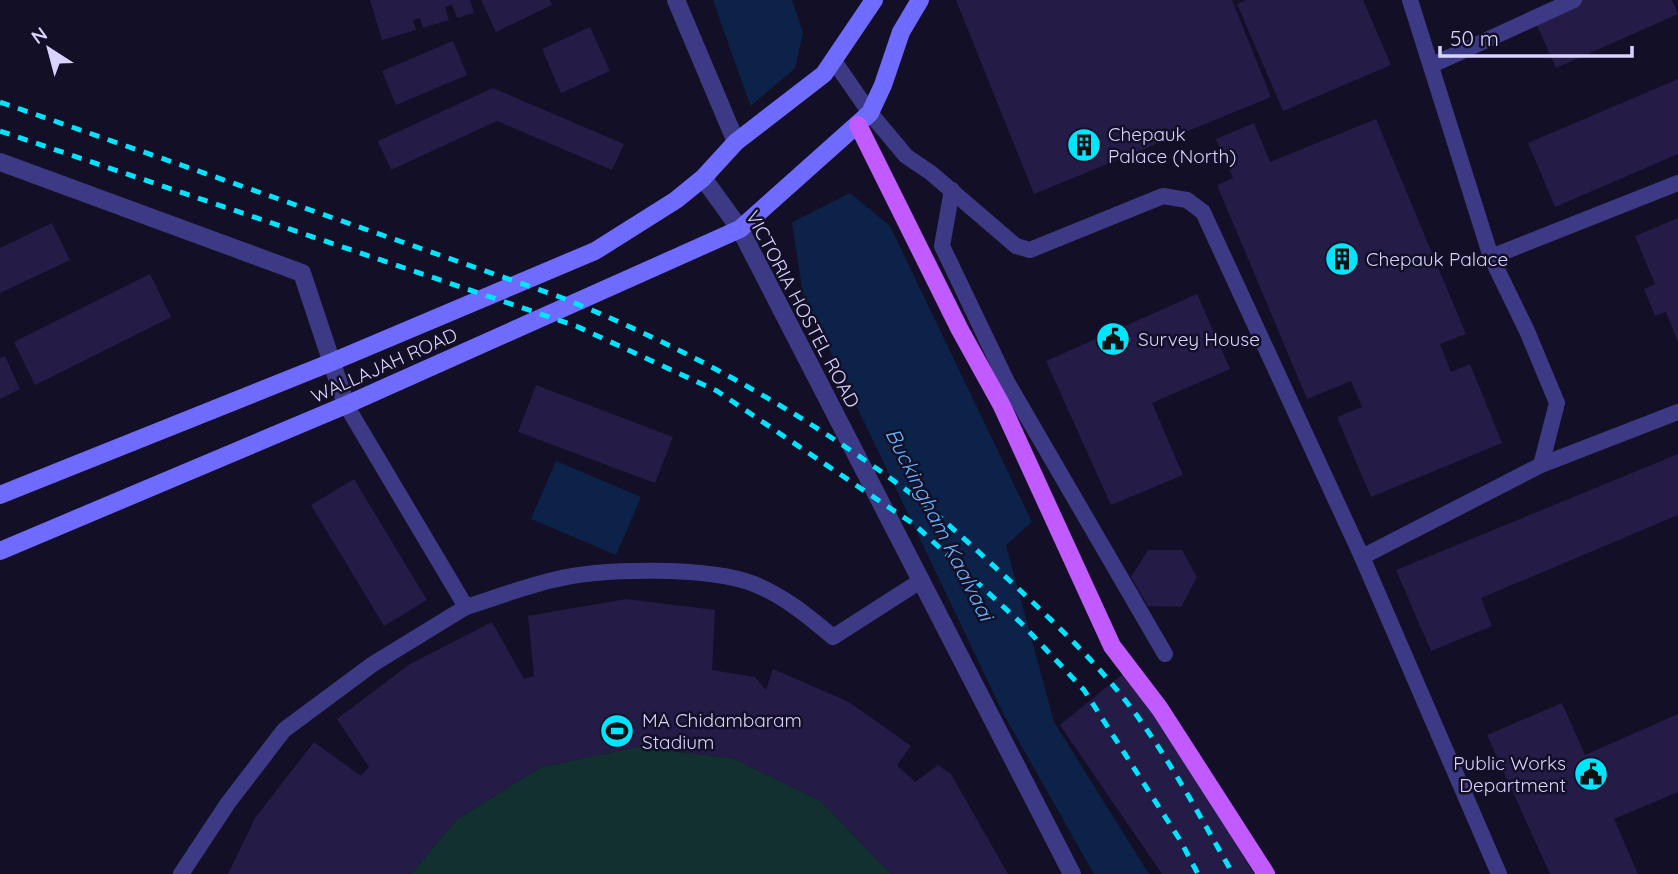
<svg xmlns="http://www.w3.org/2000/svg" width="1678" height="874" viewBox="0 0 1678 874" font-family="Quicksand,sans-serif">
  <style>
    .green { fill: #12302f }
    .water { fill: #0c2248 }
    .pier { fill: #130f26 }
    .building { fill: #241b47 }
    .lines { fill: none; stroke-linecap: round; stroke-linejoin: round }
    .service { stroke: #3d3a85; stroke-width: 16 }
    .minor { stroke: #3d3a85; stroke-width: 18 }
    .secondary { stroke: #6f6bff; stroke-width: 18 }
    .primary { stroke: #c25bff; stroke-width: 18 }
    .rail { stroke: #00e5ff; stroke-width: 5; stroke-dasharray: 10 9; stroke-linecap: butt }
    .labels { text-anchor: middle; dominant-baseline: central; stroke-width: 5; stroke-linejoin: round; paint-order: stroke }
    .poi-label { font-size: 19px; fill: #d9d4ff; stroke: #130f26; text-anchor: start }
    .street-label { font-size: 19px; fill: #d9d4ff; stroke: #130f26 }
    .water-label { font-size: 21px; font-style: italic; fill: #62b6ff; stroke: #130f26 }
  </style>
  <rect width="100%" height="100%" fill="#130f26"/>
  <path class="green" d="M637,747L733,758L821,801L891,874H411L457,819L541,767Z"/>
  <g class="water">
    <path d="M713,0H792L803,32L795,68L850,193L890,226L1032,522L1006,545L1054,722L1149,874H1094L1004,715L803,294L792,223Z"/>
    <path d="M556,461L641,497L616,555L531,519Z"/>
  </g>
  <path class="pier" d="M800,64L854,191L789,224L747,109Z"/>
  <g class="building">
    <path d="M370,0H470L474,13L457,18L452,5L445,7L449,20L423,28L420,18L413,20L416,30L382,40Z"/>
    <path d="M481,0H550L552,5L496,32Z"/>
    <path d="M956,0H1232L1271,97L1034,194Z"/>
    <path d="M1246,0H1363L1391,65L1283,111L1237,4Z"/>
    <path d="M1582,0H1672L1678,14L1556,68L1535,21Z"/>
    <path d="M590,27L610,71L561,93L542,49Z"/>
    <path d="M453,41L467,75L396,105L382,71Z"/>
    <path d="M1678,79V154L1555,207L1528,143Z"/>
    <path d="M493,88L624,144L612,170L497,121L391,170L378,141Z"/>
    <path d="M1376,119L1466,334L1440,344L1451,372L1470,364L1502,443L1371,497L1337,417L1362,407L1351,381L1307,399L1217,185L1233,178L1216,139L1254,123L1270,162Z"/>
    <path d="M1678,218V342L1666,312L1655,316L1644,289L1655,284L1635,236Z"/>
    <path d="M52,223L70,260L0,293V248Z"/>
    <path d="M150,274L171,317L35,385L14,342Z"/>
    <path d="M1197,294L1230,369L1152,403L1183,475L1111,505L1046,361Z"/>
    <path d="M5,356L20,389L0,399V358Z"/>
    <path d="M536,385L673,437L655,483L518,432Z"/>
    <path d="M1678,454V515L1481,598L1492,626L1431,651L1396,570Z"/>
    <path d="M354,479L427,600L384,626L311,505Z"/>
    <path d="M1148,550H1182L1197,577L1181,607L1148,606L1131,577Z"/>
    <path d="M626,599L715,610L712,670L755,677L766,690L773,669L849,702L911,746L897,765L915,782L938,765L951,774L1008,874H891L821,801L733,758L637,747L541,767L457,819L411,874H228L255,818L314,742L361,776L369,767L337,719L410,664L492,622L524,679L534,676L528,616Z"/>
    <path d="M1124,673L1184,758L1254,874H1162L1060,725Z"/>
    <path d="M1562,703L1585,755L1678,714V792L1614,819L1638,874H1550L1487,735Z"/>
  </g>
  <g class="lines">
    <g class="service">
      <path d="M834,61L870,113L906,156L931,173L1016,246L1030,250L1163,196L1187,200L1203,212L1362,557L1499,874"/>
      <path d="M1432,65L1574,0"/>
      <path d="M952,190L942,246L1007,382L1165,654"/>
      <path d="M1491,257L1678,183"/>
      <path d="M1541,465L1678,412"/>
      <path d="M1362,557L1541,465L1557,403L1527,331L1491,257L1410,0"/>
      <path d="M466,607C495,598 523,587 553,580C600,568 708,566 754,584C784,596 808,616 833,637L922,580"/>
      <path d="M181,874L228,803L284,730L373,664L466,607L346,405"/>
    </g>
    <g class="minor">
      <path d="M676,0L736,142"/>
      <path d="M0,162L302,273L346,405"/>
      <path d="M703,178L740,229L1072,874"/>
    </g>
    <g class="secondary">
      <path d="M0,495L332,362L595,251L676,200L703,178L736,142L824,74L874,0"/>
      <path d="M0,551L346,405L740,229L870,113L883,85L901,32L920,0"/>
    </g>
    <path class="primary" d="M858,125L960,330L1002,406L1112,646L1160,709L1266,874"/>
    <g class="rail">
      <path d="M0,102L560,297C680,345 794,407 898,484C938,513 974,548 1010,581C1056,624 1103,668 1140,720C1175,769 1203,822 1233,874"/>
      <path d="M0,131L576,326L717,391L915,525L1022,624L1084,690L1180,840L1198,874"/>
    </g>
  </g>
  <defs>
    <g id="building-disc" transform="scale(1.75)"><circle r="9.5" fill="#00e5ff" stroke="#130f26"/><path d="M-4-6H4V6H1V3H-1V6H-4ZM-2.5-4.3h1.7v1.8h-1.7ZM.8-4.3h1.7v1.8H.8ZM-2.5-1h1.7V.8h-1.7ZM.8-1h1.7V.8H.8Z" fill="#111"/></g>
    <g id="civic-disc" transform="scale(1.75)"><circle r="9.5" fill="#00e5ff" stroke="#130f26"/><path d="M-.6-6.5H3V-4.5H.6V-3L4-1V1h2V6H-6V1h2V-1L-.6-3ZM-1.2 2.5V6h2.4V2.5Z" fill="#111"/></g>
    <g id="stadium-disc" transform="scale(1.75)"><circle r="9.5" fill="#00e5ff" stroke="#130f26"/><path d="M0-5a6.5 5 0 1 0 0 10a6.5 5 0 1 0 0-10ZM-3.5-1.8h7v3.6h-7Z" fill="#111"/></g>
  </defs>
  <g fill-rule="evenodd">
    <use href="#building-disc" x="1084" y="145"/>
    <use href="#building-disc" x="1342" y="259"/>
    <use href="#civic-disc" x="1113" y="339"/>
    <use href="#stadium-disc" x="617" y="731"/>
    <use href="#civic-disc" x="1591" y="774"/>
  </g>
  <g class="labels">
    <g class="poi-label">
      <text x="1108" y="134">Chepauk<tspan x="1108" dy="22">Palace (North)</tspan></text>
      <text x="1366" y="259">Chepauk Palace</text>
      <text x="1138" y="339">Survey House</text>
      <text x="642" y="720">MA Chidambaram<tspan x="642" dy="22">Stadium</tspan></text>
      <text x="1566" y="763" text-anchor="end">Public Works<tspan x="1566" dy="22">Department</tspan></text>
    </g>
    <g class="street-label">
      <text transform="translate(803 309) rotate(62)">VICTORIA HOSTEL ROAD</text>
      <text transform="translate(384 365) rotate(-24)">WALLAJAH ROAD</text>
    </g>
    <g class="water-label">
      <text transform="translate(940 524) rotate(63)">Buckingham Kaalvaai</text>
    </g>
  </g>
  <g transform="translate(49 49) rotate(324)" stroke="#130f26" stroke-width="5" paint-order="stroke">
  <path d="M0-5L12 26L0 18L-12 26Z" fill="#d9d4ff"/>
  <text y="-10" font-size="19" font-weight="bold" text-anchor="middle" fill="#d9d4ff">N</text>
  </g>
  <path d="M1440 46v10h192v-10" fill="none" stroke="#d9d4ff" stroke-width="3.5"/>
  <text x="1450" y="46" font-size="21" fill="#d9d4ff" stroke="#130f26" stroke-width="5" paint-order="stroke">50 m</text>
</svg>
